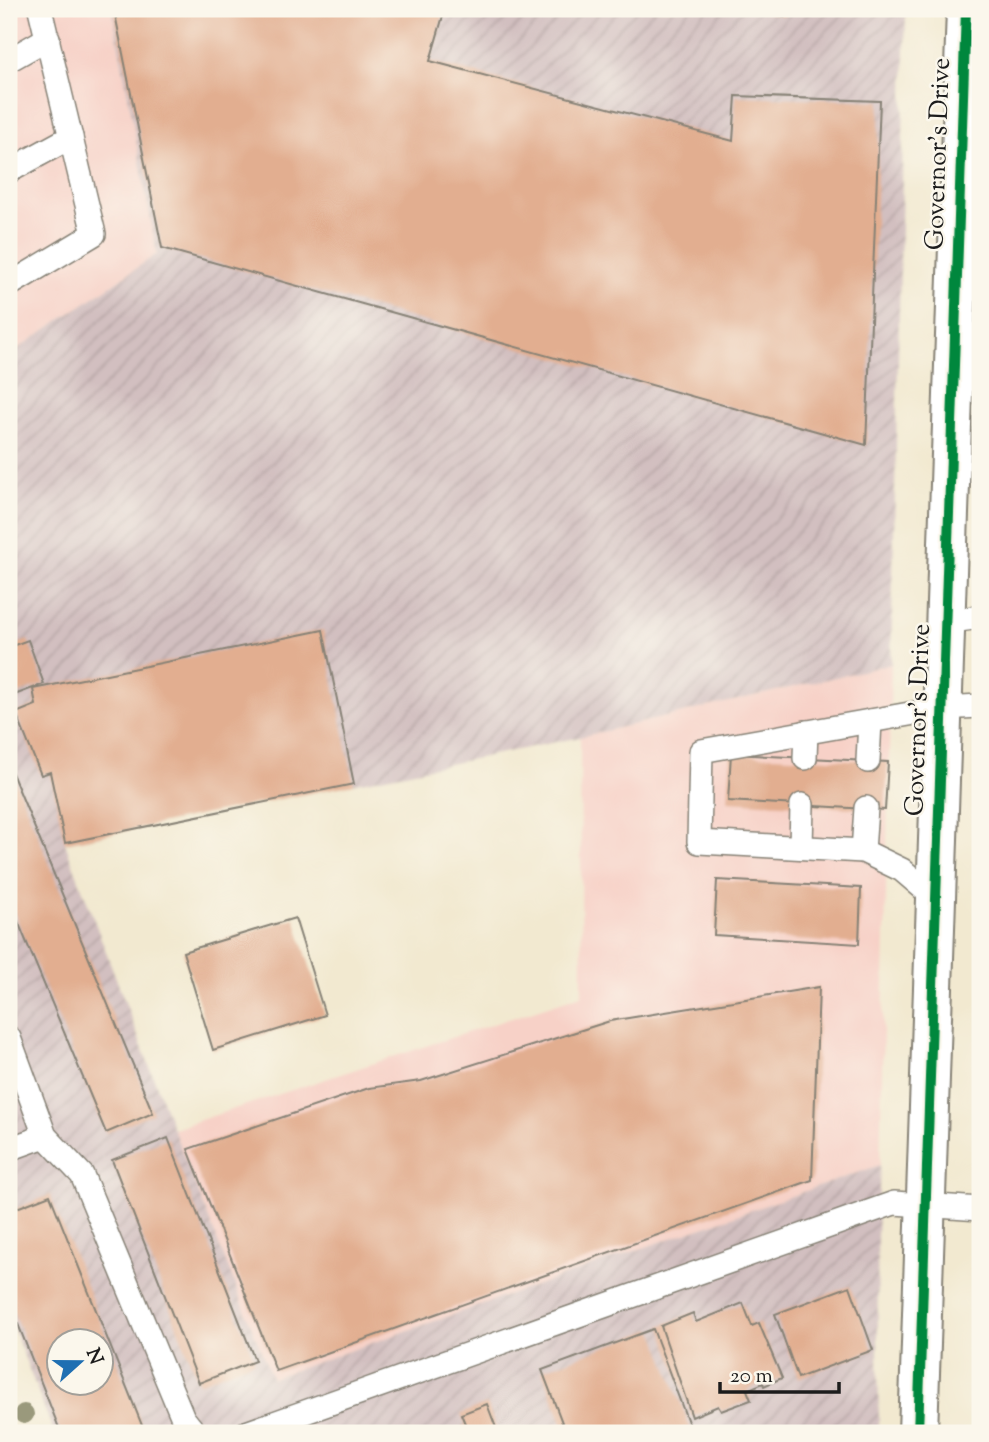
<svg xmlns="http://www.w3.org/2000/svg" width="989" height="1442" viewBox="0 0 989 1442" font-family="'Sorts Mill Goudy',serif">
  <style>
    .built { fill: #f7d1c7 }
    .industrial { fill: url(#industrial-furrows); fill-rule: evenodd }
    .building { fill: #e2ae90; fill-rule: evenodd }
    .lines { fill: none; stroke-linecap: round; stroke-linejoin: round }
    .service-casing { stroke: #878276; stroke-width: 26 }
    .trunk-casing { stroke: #878276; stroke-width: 42 }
    .service { stroke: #fff; stroke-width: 23 }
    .trunk { stroke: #fff; stroke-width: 38 }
    .cycleway-casing { stroke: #fbf7ec; stroke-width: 15 }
    .cycleway { stroke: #00873e; stroke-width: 10 }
    .tree { fill: #9a997c }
    .labels { text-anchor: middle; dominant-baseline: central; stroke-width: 5; stroke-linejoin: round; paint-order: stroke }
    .street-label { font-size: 26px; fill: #1c1c1c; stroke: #fbf7ec }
  </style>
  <defs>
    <pattern id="industrial-furrows" width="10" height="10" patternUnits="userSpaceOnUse" patternTransform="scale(1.75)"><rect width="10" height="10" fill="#d2bfc0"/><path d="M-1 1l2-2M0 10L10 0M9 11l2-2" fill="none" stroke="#b4a4a4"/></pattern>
  </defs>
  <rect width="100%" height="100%" fill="#fbf7ec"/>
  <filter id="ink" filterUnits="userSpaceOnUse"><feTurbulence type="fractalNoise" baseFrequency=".0143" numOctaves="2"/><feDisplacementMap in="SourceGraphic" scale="14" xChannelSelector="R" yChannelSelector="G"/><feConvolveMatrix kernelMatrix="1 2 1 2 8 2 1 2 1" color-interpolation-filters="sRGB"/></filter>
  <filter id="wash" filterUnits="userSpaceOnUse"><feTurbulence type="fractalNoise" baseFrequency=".00686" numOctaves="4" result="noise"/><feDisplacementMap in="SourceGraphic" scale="28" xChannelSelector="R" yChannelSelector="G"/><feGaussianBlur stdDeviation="1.57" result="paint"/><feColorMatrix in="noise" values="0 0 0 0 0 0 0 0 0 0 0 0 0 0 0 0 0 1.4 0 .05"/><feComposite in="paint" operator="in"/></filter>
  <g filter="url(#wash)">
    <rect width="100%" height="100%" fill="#f2e9d0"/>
    <g class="built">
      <path d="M9,9H112L157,254L9,355Z"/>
      <path d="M891,664L880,1165L272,1378L173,1129L582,995L580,737Z"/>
    </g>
    <path class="industrial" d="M112,9H906L891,664L580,737L65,843L173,1129L272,1378L880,1165L877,1236L879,1433H54L9,1318V355L157,254ZM60,1340H102V1382H60Z"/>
    <g id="blocks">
      <g class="building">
        <path d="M114,9H445L430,61L733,141L736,96L880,101L866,445L162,248Z"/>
        <path d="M756,9H785V16L756,10Z"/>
        <path d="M323,630L354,784L65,843L50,772L41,775L16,713L36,705L33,689Z"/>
        <path d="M28,640L44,684L9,697V647Z"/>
        <path d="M731,754L888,762L885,810L728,801Z"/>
        <path d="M9,766L153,1113L106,1133L9,900Z"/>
        <path d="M717,880L861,888L859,944L714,935Z"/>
        <path d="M295,918L325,1015L213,1050L183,952Z"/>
        <path d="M819,987L812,1180L276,1371L188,1149L369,1088L421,1081L610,1021Z"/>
        <path d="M168,1138L255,1361L199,1383L112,1160Z"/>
        <path d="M50,1195L145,1433H61L9,1301V1211ZM60,1340H102V1382H60Z"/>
        <path d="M850,1286L873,1350L798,1378L775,1314Z"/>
        <path d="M743,1303L752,1326L759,1323L782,1378L764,1386L763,1383L747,1390L751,1400L721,1411L718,1406L692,1417L661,1326L693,1313L696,1322Z"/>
        <path d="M653,1329L691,1430L681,1433H566L542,1370Z"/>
        <path d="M487,1404L498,1433H449L466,1426L461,1414Z"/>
      </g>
    </g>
  </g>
  <g filter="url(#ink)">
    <use href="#blocks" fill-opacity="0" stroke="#878276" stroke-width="2"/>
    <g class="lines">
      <g class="service-casing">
        <g id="service">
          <path d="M9,60L48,38"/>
          <path d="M9,171L71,137"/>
          <path d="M9,285L94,234L40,9"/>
          <path d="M945,622L980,617"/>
          <path d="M805,758L806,732"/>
          <path d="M868,761L870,721"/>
          <path d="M801,847L802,805"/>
          <path d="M863,851L866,808"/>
          <path d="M936,899L902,870L863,851L699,842L701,751L943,708L980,706"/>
          <path d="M9,1038L45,1136L82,1175L183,1418L195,1433"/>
          <path d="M9,1149L45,1136"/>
          <path d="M246,1433L894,1203L980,1209"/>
        </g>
      </g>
      <g class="trunk-casing">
        <path id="trunk" d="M918,1433L966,9"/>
      </g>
      <use href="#service" class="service"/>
      <use href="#trunk" class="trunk"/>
      <g class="cycleway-casing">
        <path id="cycleway" d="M918,1433L966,9"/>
      </g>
      <use href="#cycleway" class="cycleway"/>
    </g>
    <circle class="tree" cx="24" cy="1414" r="10"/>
  </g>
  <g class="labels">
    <g class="street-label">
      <text transform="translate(939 154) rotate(-88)">Governor's Drive</text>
      <text transform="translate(919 720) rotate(-88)">Governor's Drive</text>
    </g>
  </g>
  <rect width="989" height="1442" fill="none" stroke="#fbf7ec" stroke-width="35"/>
  <g transform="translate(80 1362) rotate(69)"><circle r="33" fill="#fbf7ec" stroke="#a29f99" stroke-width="2"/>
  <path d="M0-5L12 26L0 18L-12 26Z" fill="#1f6fb2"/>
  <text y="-10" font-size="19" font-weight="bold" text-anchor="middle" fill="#1c1c1c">N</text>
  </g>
  <path d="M720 1382v10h119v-10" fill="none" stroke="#1c1c1c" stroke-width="3.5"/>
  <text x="730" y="1382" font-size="21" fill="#1c1c1c" stroke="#fbf7ec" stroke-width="5" paint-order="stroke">20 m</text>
</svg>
